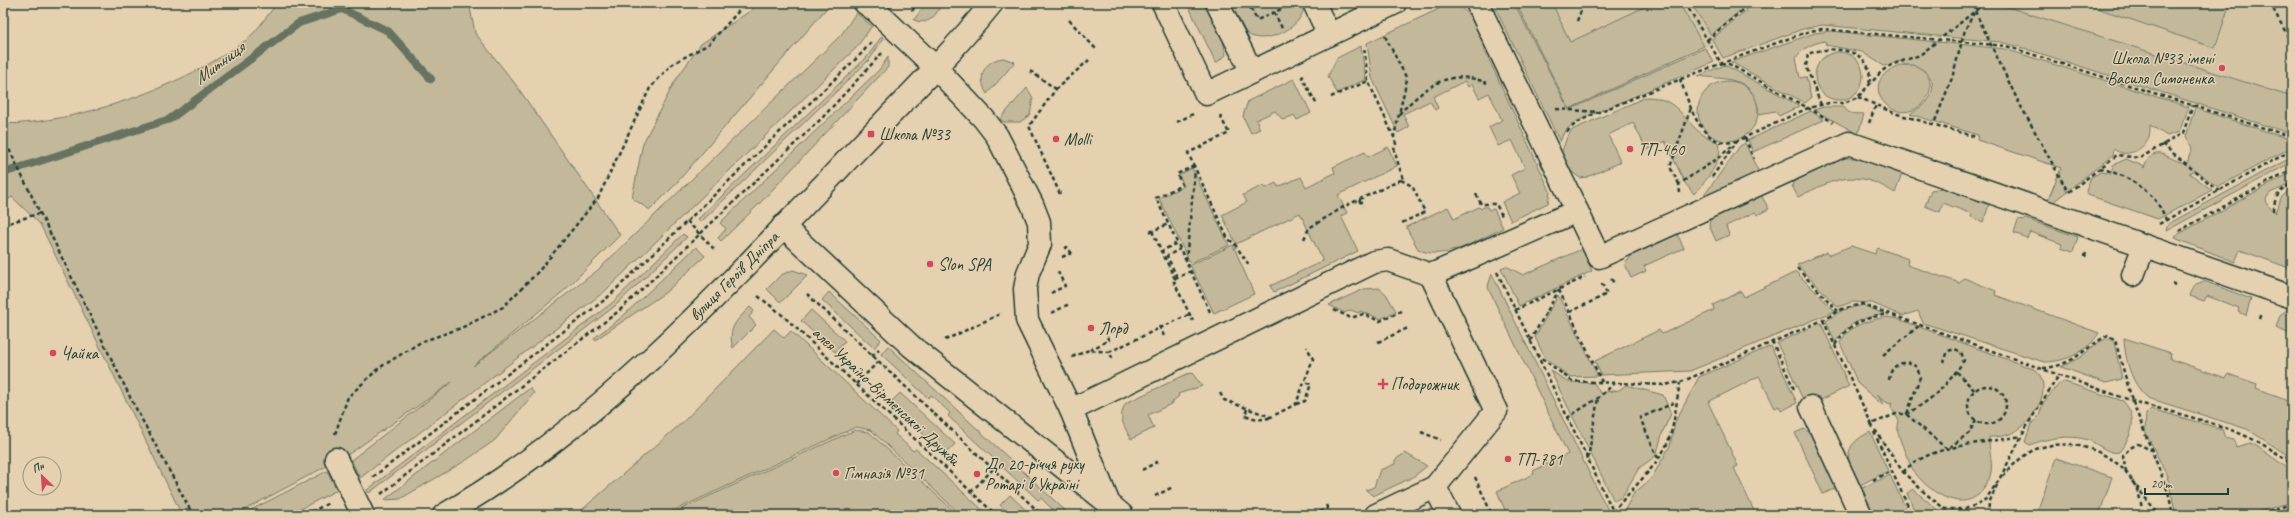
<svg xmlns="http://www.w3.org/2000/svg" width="2295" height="518" viewBox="0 0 2295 518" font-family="Caveat,sans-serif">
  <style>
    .built { fill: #d4c4a4 }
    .green { fill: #c4b89a; stroke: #727a67 }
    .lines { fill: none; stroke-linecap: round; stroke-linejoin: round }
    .stream { stroke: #677260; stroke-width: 8 }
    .minor-casing { stroke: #1f3d34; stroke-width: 25 }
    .major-casing { stroke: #1f3d34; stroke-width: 25 }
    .path { stroke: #1f3d34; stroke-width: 2.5; stroke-dasharray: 4 3; stroke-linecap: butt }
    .minor { stroke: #e5d0af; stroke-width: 22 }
    .major { stroke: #e5d0af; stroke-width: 22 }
    .poi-dot { fill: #d1495b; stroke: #e5d0af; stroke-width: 1.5 }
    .labels { text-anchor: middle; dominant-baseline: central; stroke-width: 3; stroke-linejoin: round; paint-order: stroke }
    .poi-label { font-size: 17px; fill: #1f3d34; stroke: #e5d0af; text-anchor: start }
    .street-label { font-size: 17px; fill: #1f3d34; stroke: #e5d0af }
    .water-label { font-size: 18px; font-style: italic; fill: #2b463b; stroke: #e5d0af }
  </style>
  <rect width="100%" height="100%" fill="#e5d0af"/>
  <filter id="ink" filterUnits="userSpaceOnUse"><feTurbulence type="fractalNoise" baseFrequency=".025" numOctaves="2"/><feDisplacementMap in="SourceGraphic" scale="8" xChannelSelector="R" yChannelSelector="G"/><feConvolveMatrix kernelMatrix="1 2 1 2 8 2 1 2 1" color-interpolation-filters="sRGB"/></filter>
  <g filter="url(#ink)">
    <g class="built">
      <path d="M1515,3H1802L1569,110Z"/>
      <path d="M1874,3H2292V114L1959,6L1922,23Z"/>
    </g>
    <g class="green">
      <path d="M278,3H469L475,33L516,85L620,235L566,289L473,366L598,270L841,35L856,13L872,26L856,48L604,292L360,478L351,460L452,382L349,454L235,515H182L40,224L12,197L3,203V124C80,123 185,86 246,40C259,30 267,14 278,3Z"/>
      <path d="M759,3H831L673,187L650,210L632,198L643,143L675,81L701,44L756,7Z"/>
      <path d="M926,3H941C937,16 928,26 914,20Z"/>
      <path d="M1187,3H1204L1223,40L1226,55L1216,63Z"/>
      <path d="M1228,3H1304C1306,26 1269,44 1251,36C1239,30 1234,14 1228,3Z"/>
      <path d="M1493,3H1514L1569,110L1705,48L1714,62L1575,122L1564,132L1560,142Z"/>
      <path d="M1516,3H1552L1570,42L1653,3H1679L1704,46L1569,109Z"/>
      <path d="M1691,3H1749L1711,35Z"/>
      <path d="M1755,3H1906L1921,7L1930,3H1995L2292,97V134L2017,46L2000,42L1822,25L1803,29L1723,58L1712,39Z"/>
      <path d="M2082,3H2230L2215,48Z"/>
      <path d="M1447,5C1471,4 1474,28 1486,43L1485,51L1550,191L1548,203L1511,221L1502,202L1520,193L1511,175L1525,168L1512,140L1498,146L1489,127L1502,120L1489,93L1479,98L1472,84L1468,87L1465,81L1433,97L1438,108L1435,110L1430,101L1403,114L1409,127L1398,133L1372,78L1367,43Z"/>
      <path d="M1831,31L2005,49L2189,107L2179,132L2167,136L2150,125C2150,129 2150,134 2149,138C2143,150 2125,159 2114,149L2113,155L2053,202L2048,200L2061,168L1977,140L1978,135L1910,114C1918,109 1927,104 1931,95C1938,76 1920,64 1905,65L1900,61L1884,66L1862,52L1826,45L1825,41C1813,43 1802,48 1796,58L1800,78L1806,77L1811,98L1805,103L1731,62L1815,33Z"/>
      <path d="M882,36L883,39L870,59L701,222L698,219L867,57Z"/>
      <path d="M1361,46L1366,79L1337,93L1328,76L1337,58Z"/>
      <circle cx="1839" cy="76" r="24"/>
      <path d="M888,57V67L758,205L721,241L718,238L726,229L720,223L879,70Z"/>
      <path d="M1003,58L1015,62L987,94C977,77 983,61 1003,58Z"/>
      <path d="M1725,65L1800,106L1779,116L1775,111L1759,114C1755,76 1729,80 1698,76Z"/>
      <path d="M1901,65C1906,66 1911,64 1916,66C1933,73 1934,92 1923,103C1895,132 1851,81 1901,65Z"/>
      <path d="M1294,79L1311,113L1297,120L1294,115L1283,120L1275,111L1256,120L1260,129L1251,133L1243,116L1248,101Z"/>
      <circle cx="1728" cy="111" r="30"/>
      <path d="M1027,88L1033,98L1030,115L1020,122H1004L1000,119Z"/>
      <path d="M1646,97C1677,97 1682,119 1702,134C1707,138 1714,140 1719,143C1724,160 1705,182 1694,194L1685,183L1665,141L1647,150L1633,123L1608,135L1621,162L1587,177L1580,178L1568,169L1561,154L1567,137L1572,130Z"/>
      <path d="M1823,107H1844C1849,116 1856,113 1864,114L1858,134L1814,110Z"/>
      <path d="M2195,108L2292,140V147L2218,187L2195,170L2189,173L2212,190L2158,219L2088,195L2086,191L2091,177L2101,172L2111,174L2113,165L2126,159L2143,166L2144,168C2155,139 2170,163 2187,163L2192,148L2186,136Z"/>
      <path d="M1811,111L1824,120L1753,152L1748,140Z"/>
      <path d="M1745,143L1759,173L1703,197L1740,146Z"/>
      <path d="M1388,147L1397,166L1338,195L1347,213L1341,216L1358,251L1274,292L1270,286L1323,261L1300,213L1236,244L1222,215L1247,202L1243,195L1264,185L1266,188L1276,183L1278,187L1301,177L1306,187L1335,173L1333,167L1365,152L1368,157Z"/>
      <path d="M2292,157V162L2166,231L2168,224Z"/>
      <path d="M1844,158H1857L1902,174L1895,193C1856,168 1836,178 1798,197L1792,186L1795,178Z"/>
      <path d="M1192,168L1229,245L1190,263L1159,198L1184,186L1179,175Z"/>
      <path d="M2290,173L2292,177L2291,184L2270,193L2266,199L2267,205L2276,213L2281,198L2292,187V269L2240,250L2235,262L2177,239L2175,236Z"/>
      <path d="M1943,188L1989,205L1983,222L1971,217L1972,214L1943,203L1940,212L1925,206L1931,190Z"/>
      <path d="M1761,195L1769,209L1757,215L1755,212L1726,226L1729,235L1716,241L1709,225L1711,218Z"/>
      <path d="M1448,207L1454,219L1479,207L1481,209L1483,207H1487L1489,210L1494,209L1503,228C1479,239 1444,263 1418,249L1406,227Z"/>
      <path d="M2026,219L2078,237L2073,252L2061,248L2062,244L2030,232L2027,238L2014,233L2018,220Z"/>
      <path d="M683,234L687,237L615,306L369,493L367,490L612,303Z"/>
      <path d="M1677,234L1684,248L1644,266L1646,271L1631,278L1625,264L1632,255Z"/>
      <path d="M1233,245L1254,294L1214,313L1190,265Z"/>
      <path d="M1851,246L1875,254L1878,248L1908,259L1907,265L1960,283L1964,278L1996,291L1995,295L2099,333C2087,352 2066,362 2044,362L1923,323L1918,311L1902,316L1872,303L1852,302L1838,307L1797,265L1827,252L1828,255Z"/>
      <path d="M696,247L705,256L666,292L595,340L594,338L622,317Z"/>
      <path d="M1582,249L1592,271L1519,306L1501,268L1506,266L1523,275Z"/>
      <path d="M793,270L808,275L782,301H779L767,289L781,275Z"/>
      <path d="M1796,272L1835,311L1690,371L1601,375L1595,361L1659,330L1662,334L1714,310L1713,305L1741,291L1744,297Z"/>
      <path d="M1492,274L1599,493L1611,515H1507L1497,491L1534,474L1533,471L1568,454L1489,290L1488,286Z"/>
      <path d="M2204,281L2251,299L2246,315L2238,312L2239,308L2207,296L2204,301L2190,296L2194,285Z"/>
      <path d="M1379,288L1386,294L1396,311L1381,319L1360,311L1359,313L1350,310L1345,313L1329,305L1364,289Z"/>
      <path d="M829,292L881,340L874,348L822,300Z"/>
      <path d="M1558,295L1598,376L1569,377L1545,358L1535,337Z"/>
      <path d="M1863,305L1884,314C1859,320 1852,320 1835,342L1826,321L1843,310Z"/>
      <path d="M750,307L754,311L749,317L756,325L733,348C727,328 737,320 750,307Z"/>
      <path d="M811,310L845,341L835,352L801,321Z"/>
      <path d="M2287,310L2292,311L2290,334L2276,328L2280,315Z"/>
      <path d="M1886,317L1898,319L2036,370C2053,387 2036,418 2019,429C2009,436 2000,437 1989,437C1988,451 1995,466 1989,479C1973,518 1935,498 1916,474C1910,466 1907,457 1903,447C1899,436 1896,433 1899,421L1891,407L1892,402L1890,404L1882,400L1877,394L1884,406L1858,384L1840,343C1849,325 1867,321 1886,317Z"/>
      <path d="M1821,323L1849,386L1821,400L1820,397L1806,406L1777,343Z"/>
      <path d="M774,329L784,338L791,331L897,431L895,434L913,451L916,449L988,515H961L871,430L856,427L664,515H576L683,422Z"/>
      <path d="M2108,338L2114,342L2122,379L2106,383L2061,367L2081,357L2099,342Z"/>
      <path d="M2124,338L2171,353L2170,359L2226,378L2228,374L2257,384L2256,388L2292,403V458L2247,429L2148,398C2131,384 2125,359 2124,338Z"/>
      <path d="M888,346L1070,515H1058L1041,498L1038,500L948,416L950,413L931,395L928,398L881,354Z"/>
      <path d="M1771,346L1797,403L1781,411L1779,406L1775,408L1759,376L1708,402L1738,466L1734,468L1756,515H1622L1634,493L1651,479L1670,446L1675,422L1699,377Z"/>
      <path d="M1550,370L1568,382L1594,383L1600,393L1619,390L1626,385L1663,395L1671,414L1663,431L1656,456L1639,468L1622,497L1614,501Z"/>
      <path d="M1192,373L1202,386L1178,394L1179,396L1173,401V403L1148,415L1154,428L1131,439C1124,426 1117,417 1126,403L1187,374Z"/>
      <path d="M2065,382L2123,401C2139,418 2132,437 2119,452C2109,455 2097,443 2088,440C2070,434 2047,438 2030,445L2025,442L2031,424L2039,416L2043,403L2060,383Z"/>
      <path d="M530,388L534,393L495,440L465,461L400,499L384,500Z"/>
      <path d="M900,393L955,444L945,454L890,403Z"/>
      <path d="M2151,409L2222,429L2225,438L2234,440L2236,447L2250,443L2255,445L2292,471V502L2247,515H2176L2167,476L2145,431L2146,414Z"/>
      <path d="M1804,429L1812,434L1838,487L1823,494L1795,433Z"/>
      <path d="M855,430L869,432L958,515H668Z"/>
      <path d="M1870,432L1888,471L1858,486C1846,461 1841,446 1870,432Z"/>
      <path d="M1405,453L1427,466L1413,477L1373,496L1366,490L1374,487L1380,470L1395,464V460Z"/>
      <path d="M2056,458L2112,477L2099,515H2036Z"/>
      <path d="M327,471L337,490L289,515H241Z"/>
      <path d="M1890,475L1909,515H1871L1860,489Z"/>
      <path d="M1913,489L1939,511L1938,515H1916L1907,493Z"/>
      <path d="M1010,495L1031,515H1010L1000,505Z"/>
      <path d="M2292,507V515H2263Z"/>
    </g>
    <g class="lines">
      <path class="stream" d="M3,173L170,119L299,23L342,9L388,31L431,79"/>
      <g class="minor-casing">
        <g id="minor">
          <path d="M865,3L877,12L936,68L984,119L997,136L1032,204L1039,222L1040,244L1028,273L1025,289L1027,320L1071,410L1109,504L1122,515"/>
          <path d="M1163,3L1206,94L1252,72"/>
          <path d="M1217,3L1252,72L1395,3"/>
          <path d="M1314,3L1329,35"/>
          <path d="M1477,3L1599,257L1849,143L2292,297"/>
          <path d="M783,226L911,346L1108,503"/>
          <path d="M1431,275L1496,411L1435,487L1449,515"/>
          <path d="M2133,275L2144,246"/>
          <path d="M1811,407L1861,515"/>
          <path d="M1071,410L1374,262L1388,260L1431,275L1577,211"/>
          <path d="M336,459L363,515"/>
          <path d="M1376,515L1435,487"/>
        </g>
      </g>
      <g class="major-casing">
        <path id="major" d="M444,515C594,429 715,299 833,175C886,118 943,64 992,3"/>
      </g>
      <g class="path">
        <path d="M1264,3L1251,9L1257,20L1288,6L1287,3"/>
        <path d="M1685,3L1721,63L1729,64L1833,122"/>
        <path d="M2270,3L2292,44"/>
        <path d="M912,11L917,3"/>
        <path d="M1975,11L2017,99L2068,192"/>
        <path d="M1274,12L1283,30"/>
        <path d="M1069,20L1096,49"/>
        <path d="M1577,21L1584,3"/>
        <path d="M1385,36L1407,79L1394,136"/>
        <path d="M1707,40L1751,3"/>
        <path d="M1030,71L1056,89"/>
        <path d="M1304,76L1302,77L1317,105"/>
        <path d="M1680,79C1690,105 1701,151 1737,141"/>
        <path d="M1331,97L1368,81"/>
        <path d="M1858,97L1894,113L1976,137"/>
        <path d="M1821,105L1806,66L1808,54C1834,44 1876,49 1869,85"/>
        <path d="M1556,109L1599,112"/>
        <path d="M1399,114C1426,87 1448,67 1487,83"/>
        <path d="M1220,116L1229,133L1188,153L1228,239L1234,243L1249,265"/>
        <path d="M1935,121L1952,78L1965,30L1974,13"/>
        <path d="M1177,122L1193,114"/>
        <path d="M1869,123L1876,105"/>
        <path d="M1567,132C1578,117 1614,107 1631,99C1690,75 1750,52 1810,31L1822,29L2006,46L2292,137"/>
        <path d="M3,137L132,401L193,515"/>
        <path d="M1745,138L1754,159"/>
        <path d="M2162,144L2219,191"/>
        <path d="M1194,166L1177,174L1182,185L1156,198L1211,314"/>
        <path d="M2100,168C2128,176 2156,191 2166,220"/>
        <path d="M1712,177L1737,141L1808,108L1829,103H1844L1858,97L1882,71L1891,65L1920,55L1985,3"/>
        <path d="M1401,180L1412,186L1425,212L1402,223"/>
        <path d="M1679,184L1670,167L1691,108"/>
        <path d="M2069,192L2117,155L2140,158L2183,133L2193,105"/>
        <path d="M1680,193L1679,184L1717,159L1733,145"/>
        <path d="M1060,194L1029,126L1056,89L1089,60"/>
        <path d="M1476,194L1481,204H1496L1502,216"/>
        <path d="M1359,200L1363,206"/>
        <path d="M2274,211C2274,195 2280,191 2292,183"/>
        <path d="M687,221L714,249"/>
        <path d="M2159,224L2292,150"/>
        <path d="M3,225L40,213"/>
        <path d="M1152,231L1175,279"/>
        <path d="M2179,231L2292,169"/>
        <path d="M1150,232L1168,224"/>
        <path d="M1304,239L1309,228L1345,206L1403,179L1394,150L1396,144L1394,137L1368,81L1364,46"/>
        <path d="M1065,249L1067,247L1073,255"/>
        <path d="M1160,252L1177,243"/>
        <path d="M1062,257L1072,253"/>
        <path d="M2085,257L2086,252"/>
        <path d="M1186,261L1195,170"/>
        <path d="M1797,268L1838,311"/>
        <path d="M1191,271L1173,280L1193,321"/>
        <path d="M1497,272L1615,515"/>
        <path d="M1177,277L1167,256L1180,249"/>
        <path d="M1611,279L1615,284"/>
        <path d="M2172,283L2174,284L2173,288"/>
        <path d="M1559,290L1602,382"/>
        <path d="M1051,293L1065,286L1057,270"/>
        <path d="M807,294L1042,515"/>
        <path d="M758,296L780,313L996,515"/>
        <path d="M1334,310L1351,318L1363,314L1380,321L1401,311"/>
        <path d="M1515,310L1585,277"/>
        <path d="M1570,312L1607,294L1601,282"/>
        <path d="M1052,313L1069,304"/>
        <path d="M2260,319L2262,313"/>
        <path d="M1823,320L1872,425"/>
        <path d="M1159,326L1164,336"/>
        <path d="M945,340L1002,313"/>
        <path d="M1530,341L1559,290"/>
        <path d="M1772,341L1794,389"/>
        <path d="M1378,342L1408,328"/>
        <path d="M1835,345C1849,323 1864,318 1889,314"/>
        <path d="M1090,350L1109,340L1107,337"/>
        <path d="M1109,352L1190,314"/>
        <path d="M1536,354L1572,381L1664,385L1681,382L1823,320L1842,309L1862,304C1951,336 2041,369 2130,400C2186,418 2246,425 2292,465"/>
        <path d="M1883,355L1920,325"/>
        <path d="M872,356L879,349"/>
        <path d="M1072,357L1089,350L1109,352L1114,361"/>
        <path d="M2043,368C2071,367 2086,347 2108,335L2115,340L2132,400L2168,492L2173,515"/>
        <path d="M1957,372L1975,391"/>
        <path d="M1889,380C1891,367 1895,365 1907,362L1917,367L1920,377L1907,414"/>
        <path d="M856,384L878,362"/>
        <circle cx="1987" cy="405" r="19"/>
        <path d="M1220,393L1224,400L1271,417L1296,404L1313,359L1307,347"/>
        <path d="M1296,404L1305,401L1311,384L1305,382"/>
        <path d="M1247,409L1245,415C1255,419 1261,421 1271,417"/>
        <path d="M1906,414C1931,401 1949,384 1964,360L1961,352L1955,349L1948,351L1944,362"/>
        <path d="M1567,418L1598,398L1615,383"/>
        <path d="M1976,420L1969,433L1947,449L1906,414H1896L1871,424L1903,472L1926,494L1945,509H1964L1977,505L1986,499L1999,480L2028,424L2059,375"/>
        <path d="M1421,432L1441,440"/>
        <path d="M1874,432L1912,515"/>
        <path d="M335,434L348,397L379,368L421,342L461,328L503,307L538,272L598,198L650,88L672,64L709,44L746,3"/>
        <path d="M1658,458L1640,418L1676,402"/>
        <path d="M1588,459L1598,398"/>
        <path d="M1142,470L1159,461"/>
        <path d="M1903,472C1929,444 1984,444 2021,436"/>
        <path d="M2126,472L2123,455L2130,448L2138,444L2151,450"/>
        <path d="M2003,476C2013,465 2024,453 2039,448C2084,434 2142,463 2142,515"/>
        <path d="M373,477L607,298L862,53L871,42"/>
        <path d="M1475,477L1492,515"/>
        <path d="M1873,480L1892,471"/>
        <path d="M2132,481L2159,515"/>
        <path d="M971,492L993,469"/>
        <path d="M381,494L620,310L823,117L882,53"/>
        <path d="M1155,496L1173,487"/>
        <path d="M1326,505L1331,515"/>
        <path d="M1613,512C1630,490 1656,468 1667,444C1675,426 1676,402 1680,383"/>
        <path d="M305,515L329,503"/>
        <path d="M1313,515L1328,508"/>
        <path d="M1940,515L1945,509"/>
        <path d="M1988,515L1989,503L1997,485"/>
        <path d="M2255,515L2292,504"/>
      </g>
      <use href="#minor" class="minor"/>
      <use href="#major" class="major"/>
    </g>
  </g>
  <g class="poi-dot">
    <circle cx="2222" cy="68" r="4"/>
    <rect x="867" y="130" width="8" height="8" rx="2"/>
    <circle cx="1056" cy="139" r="4"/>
    <circle cx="1630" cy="149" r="4"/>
    <circle cx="930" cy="264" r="4"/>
    <circle cx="1091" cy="328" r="4"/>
    <circle cx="53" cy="353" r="4"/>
    <path d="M1381 378h4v4h4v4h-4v4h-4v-4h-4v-4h4z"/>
    <circle cx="1508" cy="459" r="4"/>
    <circle cx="836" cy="473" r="4"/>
    <circle cx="977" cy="474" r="4"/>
  </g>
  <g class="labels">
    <g class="poi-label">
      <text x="2214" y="58" text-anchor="end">Школа №33 імені<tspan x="2214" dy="20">Василя Симоненка</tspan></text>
      <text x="879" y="134">Школа №33</text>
      <text x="1064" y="139">Molli</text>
      <text x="1638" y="149">ТП-460</text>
      <text x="938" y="264">Slon SPA</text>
      <text x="1099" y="328">Лорд</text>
      <text x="61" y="353">Чайка</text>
      <text x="1391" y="384">Подорожник</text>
      <text x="1516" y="459">ТП-781</text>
      <text x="985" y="464">До 20-річчя руху<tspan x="985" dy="20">Ротарі в Україні</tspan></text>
      <text x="844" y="473">Гімназія №31</text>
    </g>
    <g class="street-label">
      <text transform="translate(734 276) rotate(-45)">вулиця Героїв Дніпра</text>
      <text transform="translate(886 396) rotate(43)">алея Україно-Вірменської Дружби</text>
    </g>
    <g class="water-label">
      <text transform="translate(219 63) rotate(-37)">Митниця</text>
    </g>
  </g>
  <rect width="2295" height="518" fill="none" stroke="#e5d0af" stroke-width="16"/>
  <rect x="8" y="8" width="2279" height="502" fill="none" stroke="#1f3d34" stroke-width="1.5" filter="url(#ink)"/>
  <g transform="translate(42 476) rotate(335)"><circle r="19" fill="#e5d0af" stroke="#96957e"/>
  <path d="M0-3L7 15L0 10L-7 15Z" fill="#d1495b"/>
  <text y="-6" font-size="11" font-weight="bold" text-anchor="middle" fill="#1f3d34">Пн</text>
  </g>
  <path d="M2145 488v6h83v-6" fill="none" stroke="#1f3d34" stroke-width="2"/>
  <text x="2151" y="488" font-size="12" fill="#1f3d34" stroke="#e5d0af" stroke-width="3" paint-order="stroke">20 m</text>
</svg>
